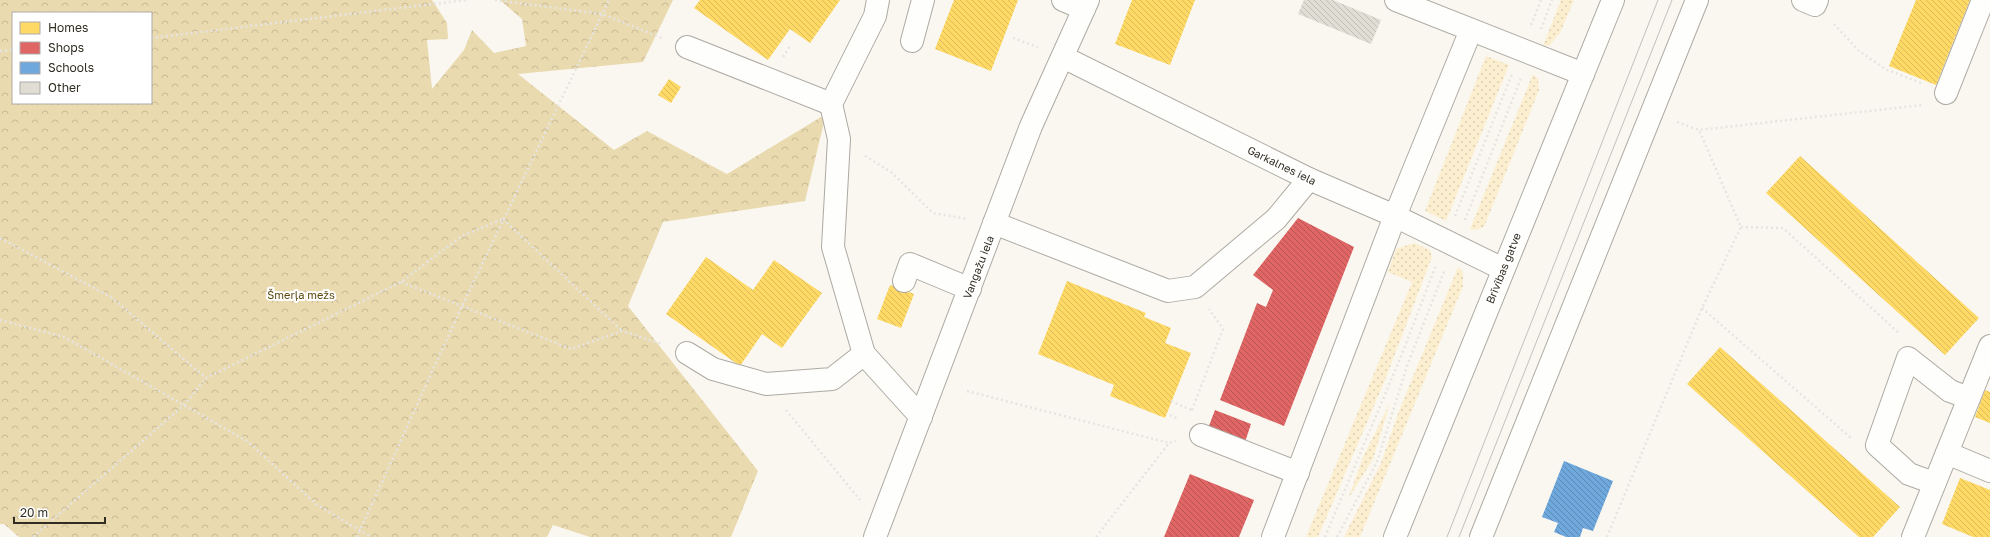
<svg xmlns="http://www.w3.org/2000/svg" width="1990" height="537" viewBox="0 0 1990 537" font-family="'Golos Text',sans-serif">
  <style>
    .grass { fill: url(#grass-dots) }
    .forest { fill: url(#forest-crowns); fill-rule: evenodd }
    .homes { fill: url(#homes-back-hatch) }
    .shops { fill: url(#shops-back-hatch) }
    .schools { fill: url(#schools-back-hatch) }
    .building { fill: url(#building-back-hatch) }
    .lines { fill: none; stroke-linecap: round; stroke-linejoin: round }
    .minor-casing { stroke: #adaaa2; stroke-width: 24 }
    .highway-casing { stroke: #adaaa2; stroke-width: 24 }
    .path { stroke: #e6e4e2; stroke-width: 2.5; stroke-dasharray: 2 3; stroke-linecap: butt }
    .minor { stroke: #fefefd; stroke-width: 22 }
    .highway { stroke: #fefefd; stroke-width: 22 }
    .tram { stroke: #c1c0be; stroke-width: 1 }
    .labels { text-anchor: middle; dominant-baseline: central; stroke-width: 4; stroke-linejoin: round; paint-order: stroke }
    .street-label { font-size: 11px; fill: #312d22; stroke: #fff }
    .park-label { font-size: 11px; fill: #5d4b12; stroke: #fff }
  </style>
  <defs>
    <pattern id="grass-dots" width="8" height="8" patternUnits="userSpaceOnUse"><rect width="8" height="8" fill="#fbefd0"/><path d="M2 2h.1M6 6h.1" fill="none" stroke="#d8cdb2" stroke-width="1.8" stroke-linecap="round"/></pattern>
    <pattern id="forest-crowns" width="20" height="18" patternUnits="userSpaceOnUse"><rect width="20" height="18" fill="#eadaaf"/><path d="M2 6a3 3 0 1 1 6 0M12 15a3 3 0 1 1 6 0" fill="none" stroke="#c9bb96"/></pattern>
    <pattern id="homes-back-hatch" width="6" height="6" patternUnits="userSpaceOnUse"><rect width="6" height="6" fill="#ffd966"/><path d="M-1 5l2 2M0 0l6 6M5-1l2 2" fill="none" stroke="#dbbb58"/></pattern>
    <pattern id="shops-back-hatch" width="6" height="6" patternUnits="userSpaceOnUse"><rect width="6" height="6" fill="#e06666"/><path d="M-1 5l2 2M0 0l6 6M5-1l2 2" fill="none" stroke="#b65454"/></pattern>
    <pattern id="schools-back-hatch" width="6" height="6" patternUnits="userSpaceOnUse"><rect width="6" height="6" fill="#6fa8dc"/><path d="M-1 5l2 2M0 0l6 6M5-1l2 2" fill="none" stroke="#5c89b2"/></pattern>
    <pattern id="building-back-hatch" width="6" height="6" patternUnits="userSpaceOnUse"><rect width="6" height="6" fill="#e0ddd4"/><path d="M-1 5l2 2M0 0l6 6M5-1l2 2" fill="none" stroke="#c1beb6"/></pattern>
  </defs>
  <rect width="100%" height="100%" fill="#faf7f0"/>
  <g class="grass">
    <path d="M1561,0H1574L1560,33L1550,45L1543,46Z"/>
    <path d="M1486,56L1509,65L1446,221L1425,211Z"/>
    <path d="M1533,74L1538,79L1539,90L1484,227L1475,230L1470,229Z"/>
    <path d="M1414,243L1430,250L1432,257L1385,380L1318,537H1306L1412,282L1388,272L1396,249Z"/>
    <path d="M1458,267L1463,272V286L1360,537H1344L1381,463L1399,411Z"/>
    <path d="M1390,403L1373,459L1348,499L1364,455Z"/>
  </g>
  <path class="forest" d="M0,0H432L447,23L448,39L427,40L432,89L464,50L472,30L494,53L526,46L522,19L500,0H673L643,62L518,74L614,150L647,131L727,174L826,114L805,201L663,222L628,306L758,471L731,537H590L553,525L547,537H19L4,524H0ZM13,13H151V103H13Z"/>
  <g class="homes">
    <path d="M700,0H840L810,43L790,29L768,60L694,8Z"/>
    <path d="M954,0H1018L991,71L935,49Z"/>
    <path d="M1132,0H1195L1170,65L1115,44Z"/>
    <path d="M1916,0H1970L1936,85L1889,66Z"/>
    <path d="M669,79L681,87L671,103L658,95Z"/>
    <path d="M1800,156L1979,318L1945,355L1766,193Z"/>
    <path d="M706,257L753,290L774,260L822,293L782,348L762,334L740,366L666,314Z"/>
    <path d="M1067,281L1146,313L1144,317L1171,328L1165,343L1191,353L1165,418L1110,396L1114,385L1038,354Z"/>
    <path d="M890,285L914,294L901,328L877,319Z"/>
    <path d="M1720,347L1900,507L1873,537H1859L1687,384Z"/>
    <path d="M1985,390L1990,392V423L1975,417Z"/>
    <path d="M1960,478L1990,490V537H1973L1942,524Z"/>
  </g>
  <g class="shops">
    <path d="M1298,218L1354,247L1284,426L1220,400L1257,303L1266,307L1273,290L1253,275Z"/>
    <path d="M1215,410L1251,424L1244,445L1207,431Z"/>
    <path d="M1190,474L1254,500L1239,537H1164Z"/>
  </g>
  <path class="schools" d="M1564,461L1613,481L1593,531L1583,528L1580,537H1566L1554,532L1558,523L1542,517Z"/>
  <path class="building" d="M1304,0H1333L1381,20L1371,44L1298,14Z"/>
  <g class="lines">
    <g class="minor-casing">
      <g id="minor">
        <path d="M878,0L875,16L831,104L839,139L833,247L864,354L921,417"/>
        <path d="M1063,0L1084,9"/>
        <path d="M1396,0L1583,74"/>
        <path d="M1803,0L1815,5L1817,0"/>
        <path d="M912,41L923,0"/>
        <path d="M687,47L831,104"/>
        <path d="M1063,57L1309,179L1395,216L1503,269"/>
        <path d="M1946,93L1983,0"/>
        <path d="M994,223L1168,291L1195,287L1276,219L1309,179"/>
        <path d="M904,281L910,264L970,289"/>
        <path d="M687,353L713,369L766,384L832,379L864,354"/>
        <path d="M1201,435L1298,473"/>
        <path d="M1947,453L1990,471"/>
        <path d="M1934,483L1909,474L1877,445L1908,358L1950,391L1969,398"/>
        <path d="M875,537L1031,126L1088,0"/>
        <path d="M1273,537L1395,216L1471,30"/>
        <path d="M1481,537L1697,0"/>
        <path d="M1913,537L1990,346"/>
      </g>
    </g>
    <g class="highway-casing">
      <path id="highway" d="M1395,537L1613,0"/>
    </g>
    <g class="path">
      <path d="M495,0L602,14L662,38"/>
      <path d="M1834,24L1859,51L1885,69L1921,83"/>
      <path d="M1531,25L1541,0"/>
      <path d="M1541,29L1552,0"/>
      <path d="M151,38L466,0"/>
      <path d="M1013,38L1038,47"/>
      <path d="M0,51L13,50"/>
      <path d="M783,57L790,46"/>
      <path d="M1677,122L1699,130L1923,105"/>
      <path d="M865,156L891,172L933,213L968,219"/>
      <path d="M1455,216L1512,74"/>
      <path d="M503,219L622,331"/>
      <path d="M1465,220L1521,78"/>
      <path d="M1741,227L1783,228L1899,333"/>
      <path d="M0,238L111,297L206,378"/>
      <path d="M401,282L571,349L622,331L662,344"/>
      <path d="M1702,308L1851,438"/>
      <path d="M0,320L64,337L247,441L316,504L371,537"/>
      <path d="M967,391L1169,443"/>
      <path d="M1171,401L1191,410"/>
      <path d="M786,410L860,500"/>
      <path d="M1192,410L1223,329L1209,309"/>
      <path d="M1170,415L1179,419"/>
      <path d="M33,537L184,405L206,378L401,282L462,236L503,219"/>
      <path d="M357,537L462,306L609,0"/>
      <path d="M1096,537L1169,443L1176,441"/>
      <path d="M1325,537L1402,354L1436,265"/>
      <path d="M1337,537L1377,462L1407,366L1445,269"/>
      <path d="M1607,537L1702,308L1741,227L1699,130"/>
    </g>
    <use href="#minor" class="minor"/>
    <use href="#highway" class="highway"/>
    <g class="tram">
      <path d="M1447,537L1658,0"/>
      <path d="M1459,537L1672,0"/>
    </g>
  </g>
  <g class="labels">
    <g class="street-label">
      <text transform="translate(1282 165) rotate(26)">Garkalnes iela</text>
      <text transform="translate(978 267) rotate(-69)">Vangažu iela</text>
      <text transform="translate(1503 268) rotate(-68)">Brīvības gatve</text>
    </g>
    <g class="park-label">
      <text x="301" y="294">Šmerļa mežs</text>
    </g>
  </g>
  <rect x="12" y="12" width="140" height="92" fill="#ffffff" stroke="#adaba7"/>
  <rect x="20" y="22" width="20" height="12" fill="#ffd966" stroke="#adaba7"/>
  <text x="48" y="32" font-size="12" fill="#312d22">Homes</text>
  <rect x="20" y="42" width="20" height="12" fill="#e06666" stroke="#adaba7"/>
  <text x="48" y="52" font-size="12" fill="#312d22">Shops</text>
  <rect x="20" y="62" width="20" height="12" fill="#6fa8dc" stroke="#adaba7"/>
  <text x="48" y="72" font-size="12" fill="#312d22">Schools</text>
  <rect x="20" y="82" width="20" height="12" fill="#e0ddd4" stroke="#adaba7"/>
  <text x="48" y="92" font-size="12" fill="#312d22">Other</text>
  <path d="M14 517v6h91v-6" fill="none" stroke="#312d22" stroke-width="2"/>
  <text x="20" y="517" font-size="12" fill="#312d22" stroke="#ffffff" stroke-width="3" paint-order="stroke">20 m</text>
</svg>
